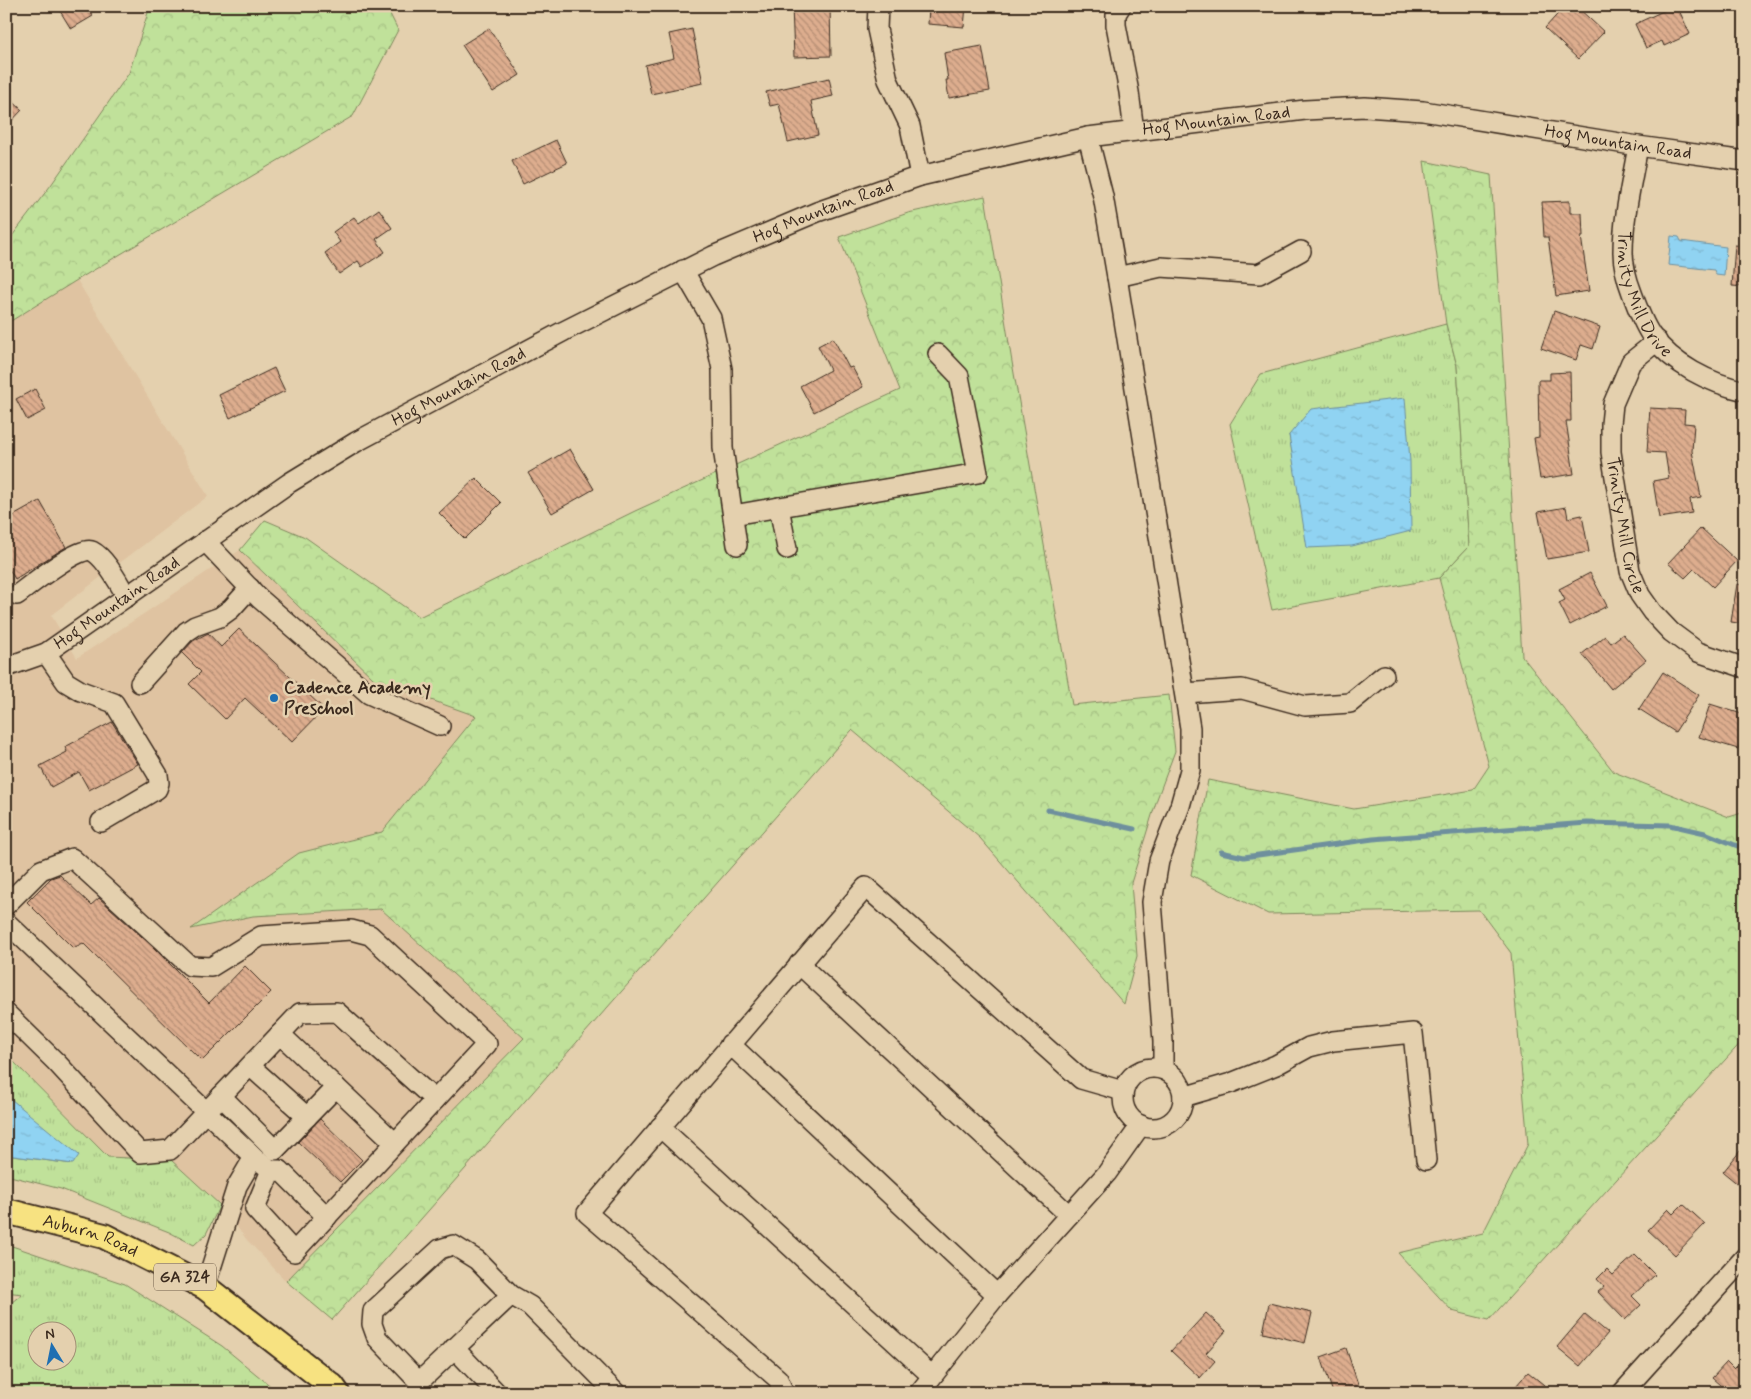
<svg xmlns="http://www.w3.org/2000/svg" width="1751" height="1399" viewBox="0 0 1751 1399" font-family="Mynerve,sans-serif">
  <style>
    .built { fill: #dfc3a1 }
    .grass { fill: url(#grass-tufts); stroke: #7e865c; fill-rule: evenodd }
    .forest { fill: url(#forest-crowns); stroke: #7e865c }
    .water { fill: url(#water-ripples); stroke: #6e8f9d }
    .lines { fill: none; stroke-linecap: round; stroke-linejoin: round }
    .stream { stroke: #6e8f9d; stroke-width: 5 }
    .building { fill: url(#building-back-hatch); stroke: #3b2a1e }
    .minor-casing { stroke: #3b2a1e; stroke-width: 22 }
    .major-casing { stroke: #3b2a1e; stroke-width: 28 }
    .minor { stroke: #e4d0ae; stroke-width: 19 }
    .major { stroke: #f7e281; stroke-width: 24 }
    .poi-dot { fill: #1f6fb2; stroke: #e4d0ae; stroke-width: 2 }
    .labels { text-anchor: middle; dominant-baseline: central; stroke-width: 5; stroke-linejoin: round; paint-order: stroke }
    .shield { fill: #e4d0ae; stroke: #6e5c49; stroke-width: 1 }
    .shield-label { font-size: 16px; font-weight: bold; fill: #3b2a1e }
    .street-label { font-size: 18px; fill: #3b2a1e; stroke: #e4d0ae }
    .poi-label { font-size: 18px; font-weight: bold; fill: #3b2a1e; stroke: #e4d0ae; text-anchor: start }
  </style>
  <defs>
    <pattern id="grass-tufts" width="24" height="20" patternUnits="userSpaceOnUse" patternTransform="scale(1.25)"><rect width="24" height="20" fill="#c0e19a"/><path d="M3 7l-1-3M5 7V3M7 7l1-3M15 17l-1-3M17 17v-4M19 17l1-3" fill="none" stroke="#a6c184"/></pattern>
    <pattern id="forest-crowns" width="20" height="18" patternUnits="userSpaceOnUse" patternTransform="scale(1.25)"><rect width="20" height="18" fill="#c0e19a"/><path d="M2 6a3 3 0 1 1 6 0M12 15a3 3 0 1 1 6 0" fill="none" stroke="#a6c184"/></pattern>
    <pattern id="water-ripples" width="26" height="14" patternUnits="userSpaceOnUse" patternTransform="scale(1.25)"><rect width="26" height="14" fill="#90d3f2"/><path d="M2 4q2-2 4 0t4 0M15 11q2-2 4 0t4 0" fill="none" stroke="#7db5cf"/></pattern>
    <pattern id="building-back-hatch" width="6" height="6" patternUnits="userSpaceOnUse" patternTransform="scale(1.25)"><rect width="6" height="6" fill="#ddad8e"/><path d="M-1 5l2 2M0 0l6 6M5-1l2 2" fill="none" stroke="#b48d73"/></pattern>
  </defs>
  <rect width="100%" height="100%" fill="#e4d0ae"/>
  <filter id="ink" filterUnits="userSpaceOnUse"><feTurbulence type="fractalNoise" baseFrequency=".02" numOctaves="2"/><feDisplacementMap in="SourceGraphic" scale="10" xChannelSelector="R" yChannelSelector="G"/><feConvolveMatrix kernelMatrix="1 2 1 2 8 2 1 2 1" color-interpolation-filters="sRGB"/></filter>
  <g filter="url(#ink)">
    <path class="built" d="M77,280L208,496L51,615L77,658L240,550L375,680L476,716L382,832L299,853L192,928L253,916L381,909L524,1038L286,1281L247,1240L220,1205L171,1160L108,1157L6,1054V323Z"/>
    <g class="grass">
      <path d="M1446,324L1457,366L1469,546L1439,578L1272,610L1230,424L1261,374ZM1289,435L1352,546L1298,484Z"/>
      <path d="M6,1054L108,1157L171,1160L220,1205L206,1234L194,1245L169,1232L61,1189L6,1175V1155L72,1164L6,1095Z"/>
      <path d="M6,1244L125,1284L222,1346L279,1393H6V1307L22,1294L6,1292ZM38,1332H68V1362H38Z"/>
    </g>
    <g class="forest">
      <path d="M150,6H386L398,30L353,116L77,280L6,324V244L51,185L129,73Z"/>
      <path d="M1424,161L1491,175L1522,656L1614,772L1729,817L1745,812V1038L1489,1320L1452,1311L1398,1253L1483,1233L1528,1144L1511,953L1479,910L1268,914L1191,875L1208,780L1354,809L1473,790L1489,766L1439,578L1469,546L1457,366L1446,324Z"/>
      <path d="M985,196L1012,362L1072,705L1169,695L1175,751L1157,799L1131,883L1137,956L1124,1004L980,838L852,730L332,1320L286,1281L524,1038L381,909L253,916L191,929L299,853L382,832L476,716L375,680L240,550L265,520L305,537L419,617L635,511L900,390L839,237L908,213Z"/>
    </g>
    <g class="water">
      <path d="M1671,236L1679,237L1681,241L1726,247L1724,276L1716,275L1714,270L1668,265Z"/>
      <path d="M1405,398L1410,461L1411,531L1352,546L1307,548L1289,435L1311,409Z"/>
      <path d="M6,1095L79,1155L73,1164L6,1155Z"/>
    </g>
    <g class="lines">
      <g class="stream">
        <path d="M1048,810L1134,829"/>
        <path d="M1221,852L1244,857L1373,839L1587,823L1670,825L1705,833L1745,849"/>
      </g>
    </g>
    <g class="building">
      <path d="M57,6H88L93,16L71,29Z"/>
      <path d="M792,6H830L831,56L794,57Z"/>
      <path d="M929,6H966L964,27L928,24Z"/>
      <path d="M1565,6H1576L1604,32L1578,59L1545,28Z"/>
      <path d="M1674,6H1677L1690,34L1664,46L1662,41L1646,48L1635,24Z"/>
      <path d="M489,28L520,75L493,92L462,45Z"/>
      <path d="M692,29L703,83L651,94L645,65L674,58L669,34Z"/>
      <path d="M982,46L990,91L949,98L946,80H948L944,53Z"/>
      <path d="M829,78L833,96L811,101L818,135L788,142L779,104L770,106L766,92Z"/>
      <path d="M6,95L22,110L6,127Z"/>
      <path d="M556,140L567,163L523,184L512,161Z"/>
      <path d="M1570,201V213H1582L1583,236H1581L1589,291L1556,296L1548,237H1544L1542,202Z"/>
      <path d="M379,209L392,228L376,239L385,252L362,267L358,261L339,274L325,253L340,242L333,232L354,217L359,223Z"/>
      <path d="M1735,245L1745,246V287L1732,286Z"/>
      <path d="M1554,311L1600,327L1593,349L1581,345L1576,360L1541,348Z"/>
      <path d="M833,338L849,368L852,367L863,387L814,412L800,386L830,370L818,346Z"/>
      <path d="M274,368L285,391L230,418L219,395Z"/>
      <path d="M1570,372L1571,421H1566L1574,474L1540,479L1534,438L1539,437L1538,380H1550V373Z"/>
      <path d="M35,389L46,410L27,420L16,399Z"/>
      <path d="M1650,408L1685,410L1684,423L1694,424L1692,451L1701,497L1690,499L1692,513L1659,518L1653,481L1669,478L1665,453L1647,452Z"/>
      <path d="M570,449L594,489L552,513L528,473Z"/>
      <path d="M476,478L501,503L465,539L439,513Z"/>
      <path d="M40,501L66,547L15,579L6,564V520Z"/>
      <path d="M1566,507L1568,518L1582,515L1589,552L1547,559L1538,512Z"/>
      <path d="M1701,528L1737,561L1713,587L1694,569L1685,578L1668,563Z"/>
      <path d="M1590,573L1607,606L1570,625L1559,603L1565,600L1559,589Z"/>
      <path d="M1737,584L1745,585V624L1731,622Z"/>
      <path d="M239,629L324,709L292,742L245,698L225,719L189,684L201,672L182,653L193,641L208,633L221,647Z"/>
      <path d="M1623,634L1646,660L1611,689L1582,654L1605,636L1611,643Z"/>
      <path d="M1663,672L1699,695L1675,732L1639,709Z"/>
      <path d="M1710,704L1745,715V728L1738,749L1699,737Z"/>
      <path d="M112,722L138,764L89,790L79,772L51,787L40,766L67,752L65,747Z"/>
      <path d="M60,875L91,905L99,898L152,946L209,1003L245,966L271,992L202,1061L83,943L73,948L27,902L51,878Z"/>
      <path d="M320,1119L362,1160L340,1182L298,1142Z"/>
      <path d="M1745,1145V1190L1723,1172Z"/>
      <path d="M1683,1204L1705,1224L1675,1255L1648,1230L1668,1209L1673,1214Z"/>
      <path d="M1635,1255L1655,1275L1632,1296L1641,1305L1625,1320L1598,1292L1604,1287L1597,1279L1607,1269L1613,1275Z"/>
      <path d="M1269,1303L1312,1313L1305,1343L1263,1333Z"/>
      <path d="M1206,1313L1226,1331L1206,1353L1215,1361L1200,1378L1171,1351Z"/>
      <path d="M1585,1314L1608,1333L1580,1366L1557,1347Z"/>
      <path d="M1346,1348L1359,1387L1341,1393H1333L1321,1357Z"/>
      <path d="M1745,1358V1393H1729L1712,1378L1727,1362L1734,1369Z"/>
      <path d="M1528,1372L1554,1393H1510Z"/>
    </g>
    <g class="lines">
      <g class="minor-casing">
        <g id="minor">
          <path d="M878,6L877,29L888,80L910,126L920,176"/>
          <path d="M1121,6L1116,14V25L1129,92L1134,131"/>
          <path d="M1088,137L1103,196L1117,277L1190,728V770L1180,806L1159,861L1152,902L1163,1041V1069"/>
          <path id="s1" d="M1638,146C1632,181 1623,217 1623,252C1623,266 1627,280 1632,293C1637,307 1643,323 1651,335C1673,365 1709,383 1745,391"/>
          <path d="M683,270L711,318L722,369L723,448L737,545"/>
          <path d="M1117,277L1161,267L1259,274L1301,251"/>
          <path id="s2" d="M1657,341L1631,362L1613,404L1611,424V452L1630,571L1640,595L1652,612L1671,632L1698,652L1745,668"/>
          <path d="M779,507L787,549"/>
          <path d="M733,515L978,473L959,376L938,354"/>
          <path d="M205,541L259,598L369,694L440,726"/>
          <path d="M17,595C29,586 80,545 92,551C106,558 119,584 127,597"/>
          <path d="M46,653L66,682L81,691L114,703L158,775L159,783L157,789L101,822"/>
          <path id="s3" d="M6,667L46,653L289,483L356,442L564,331L713,256L817,212L920,176L1088,137L1305,110L1365,107L1423,111L1638,146L1745,161"/>
          <path d="M140,683L186,632L195,626L220,617L231,609L250,588"/>
          <path d="M1185,693L1242,689L1305,706L1350,703L1384,675"/>
          <path d="M6,905L41,870L72,858L190,966L211,967L261,936L351,930L370,935L487,1044L294,1252L255,1209L271,1170L254,1157L237,1186L205,1287"/>
          <path d="M6,922L254,1157"/>
          <path d="M799,964L1069,1215"/>
          <path d="M6,1013L56,1062L140,1153L170,1150L300,1013L337,1012L435,1100"/>
          <path d="M280,1034L395,1143"/>
          <path d="M730,1044L997,1295"/>
          <path d="M250,1066L307,1117"/>
          <circle cx="1153" cy="1098" r="30"/>
          <path d="M221,1096L275,1150L336,1087"/>
          <path d="M1183,1097L1231,1083L1276,1065L1309,1047L1333,1041L1413,1033L1426,1160"/>
          <path d="M660,1127L932,1376"/>
          <path d="M271,1170H280L327,1217"/>
          <path d="M511,1295L419,1382L377,1338L372,1324L373,1311L440,1249L453,1245L477,1260L511,1295L530,1306L616,1393"/>
          <path d="M454,1348L497,1393"/>
          <path d="M784,1393L778,1379L587,1213L866,887L1081,1079L1123,1091"/>
          <path d="M919,1393L997,1295L1107,1173L1141,1125"/>
          <path d="M1622,1393L1745,1257"/>
        </g>
      </g>
      <g class="major-casing">
        <g id="major">
          <path id="s4" d="M6,1211L104,1236L205,1287L332,1386L337,1393"/>
        </g>
      </g>
      <use href="#minor" class="minor"/>
      <use href="#major" class="major"/>
    </g>
  </g>
  <circle class="poi-dot" cx="274" cy="698" r="5"/>
  <g class="labels">
    <rect class="shield" x="154" y="1263.5" width="62" height="27" rx="4"/>
    <g class="shield-label">
      <text x="185" y="1277">GA 324</text>
    </g>
    <g class="street-label">
      <text stroke="none"><textPath href="#s3" startOffset="1344">Hog Mountain Road</textPath></text>
      <text stroke="none"><textPath href="#s3" startOffset="1749">Hog Mountain Road</textPath></text>
      <text stroke="none"><textPath href="#s3" startOffset="939">Hog Mountain Road</textPath></text>
      <text stroke="none"><textPath href="#s1" startOffset="154">Trinity Mill Drive</textPath></text>
      <text stroke="none"><textPath href="#s3" startOffset="534">Hog Mountain Road</textPath></text>
      <text stroke="none"><textPath href="#s2" startOffset="202">Trinity Mill Circle</textPath></text>
      <text stroke="none"><textPath href="#s3" startOffset="129">Hog Mountain Road</textPath></text>
      <text stroke="none"><textPath href="#s4" startOffset="88">Auburn Road</textPath></text>
    </g>
    <g class="poi-label">
      <text x="284" y="688">Cadence Academy<tspan x="284" dy="21">Preschool</tspan></text>
    </g>
  </g>
  <rect width="1751" height="1399" fill="none" stroke="#e4d0ae" stroke-width="25"/>
  <rect x="12" y="12" width="1726" height="1374" fill="none" stroke="#3b2a1e" stroke-width="2" filter="url(#ink)"/>
  <g transform="translate(52 1346) rotate(350)"><circle r="24" fill="#e4d0ae" stroke="#a08e74"/>
  <path d="M0-4L9 19L0 12L-9 19Z" fill="#1f6fb2"/>
  <text y="-8" font-size="14" font-weight="bold" text-anchor="middle" fill="#3b2a1e">N</text>
  </g>
</svg>
